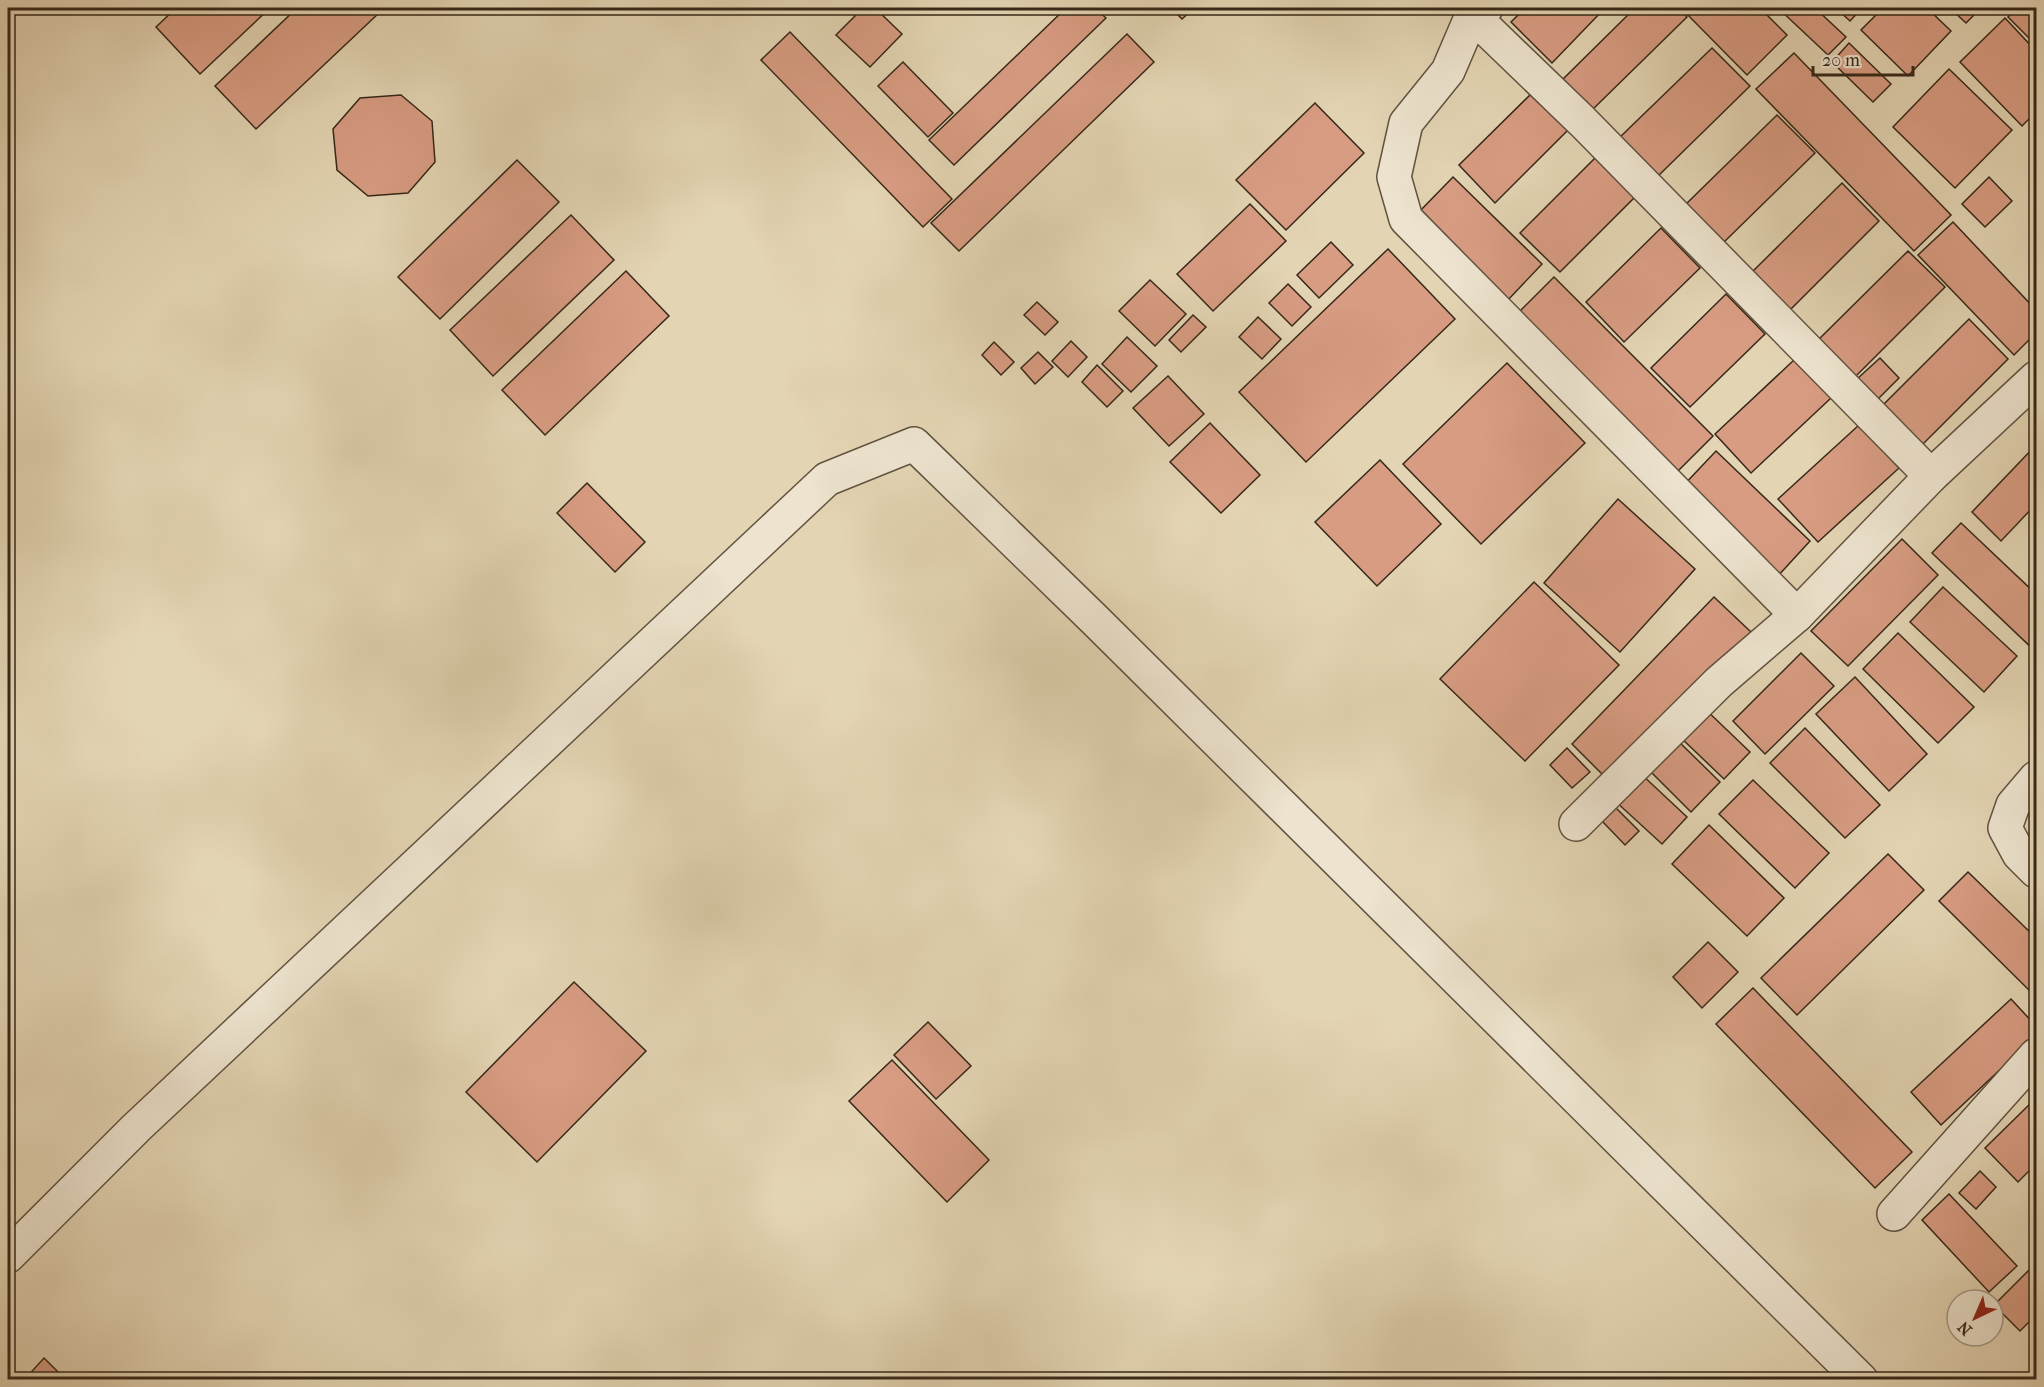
<svg xmlns="http://www.w3.org/2000/svg" width="2044" height="1387" viewBox="0 0 2044 1387" font-family="'IM FELL French Canon',serif">
  <style>
    .building { fill: #d89c82; stroke: #362819; stroke-width: 1.5 }
    .lines { fill: none; stroke-linecap: round; stroke-linejoin: round }
    .minor-casing { stroke: #615340; stroke-width: 36 }
    .minor { stroke: #ede3ce; stroke-width: 33 }
  </style>
  <rect width="100%" height="100%" fill="#e3d4b3"/>
  <filter id="stains"><feTurbulence type="fractalNoise" baseFrequency=".00333" numOctaves="4"/><feColorMatrix values="0 0 0 0 .2 0 0 0 0 .09 0 0 0 0 .02 0 0 0 .5 -.17"/></filter>
  <radialGradient id="worn" r=".72"><stop offset=".6" stop-color="#630" stop-opacity="0"/><stop offset="1" stop-color="#630" stop-opacity=".3"/></radialGradient>
  <g class="building">
    <path d="M176,8H270L200,74L156,27Z"/>
    <path d="M297,8H376L380,12L256,129L215,86Z"/>
    <path d="M863,8H875L902,34L870,67L836,35Z"/>
    <path d="M1066,8H1095L1106,18L954,165L929,140Z"/>
    <path d="M1171,8H1194L1182,19Z"/>
    <path d="M1525,8H1603L1604,9L1552,63L1511,22Z"/>
    <path d="M1635,8H1677L1687,17L1591,111L1561,81Z"/>
    <path d="M1681,8H1760L1787,35L1747,75Z"/>
    <path d="M1778,8H1815L1846,37L1828,55Z"/>
    <path d="M1836,8H1862L1850,21Z"/>
    <path d="M1883,8H1927L1951,31L1908,76L1861,30Z"/>
    <path d="M1950,8H1981L1966,23Z"/>
    <path d="M2017,8H2036V45L2008,17Z"/>
    <path d="M2005,18L2036,51V112L2022,126L1960,62Z"/>
    <path d="M790,32L952,199L923,227L761,60Z"/>
    <path d="M1127,34L1154,62L959,251L931,223Z"/>
    <path d="M1849,43L1891,84L1873,102L1832,62Z"/>
    <path d="M1712,48L1750,86L1655,179L1617,140Z"/>
    <path d="M1794,53L1951,215L1914,251L1756,89Z"/>
    <path d="M903,62L953,113L928,137L878,86Z"/>
    <path d="M1949,69L2012,130L1955,188L1893,127Z"/>
    <path d="M1534,91L1570,128L1495,203L1459,165Z"/>
    <path d="M401,95L432,121L435,162L408,193L368,196L337,170L333,129L360,98Z"/>
    <path d="M1315,103L1364,153L1286,230L1236,180Z"/>
    <path d="M1777,115L1815,153L1721,245L1684,206Z"/>
    <path d="M1595,158L1635,197L1560,272L1520,233Z"/>
    <path d="M517,160L559,202L440,319L398,277Z"/>
    <path d="M1453,177L1542,264L1507,301L1418,213Z"/>
    <path d="M1989,177L2012,201L1985,227L1962,204Z"/>
    <path d="M1842,183L1879,221L1787,313L1749,275Z"/>
    <path d="M1250,204L1286,241L1213,311L1177,274Z"/>
    <path d="M571,215L614,260L493,376L450,330Z"/>
    <path d="M1953,222L2036,310V333L2014,355L1918,255Z"/>
    <path d="M1661,228L1700,268L1624,342L1586,302Z"/>
    <path d="M1331,242L1353,265L1319,298L1297,275Z"/>
    <path d="M1388,249L1455,319L1306,462L1239,392Z"/>
    <path d="M1908,251L1945,287L1850,382L1813,345Z"/>
    <path d="M626,271L669,316L545,435L502,390Z"/>
    <path d="M1554,277L1713,436L1675,474L1516,315Z"/>
    <path d="M1150,280L1186,314L1155,346L1119,311Z"/>
    <path d="M1288,284L1311,307L1292,326L1269,303Z"/>
    <path d="M1726,294L1765,334L1690,407L1651,368Z"/>
    <path d="M1037,302L1058,322L1045,335L1024,315Z"/>
    <path d="M1193,315L1206,327L1181,352L1169,340Z"/>
    <path d="M1258,317L1281,339L1262,359L1239,337Z"/>
    <path d="M1969,319L2008,359L1917,450L1878,410Z"/>
    <path d="M1127,337L1157,366L1131,392L1102,364Z"/>
    <path d="M1071,341L1087,357L1068,377L1052,361Z"/>
    <path d="M994,342L1014,362L1001,375L982,355Z"/>
    <path d="M1038,352L1053,367L1035,384L1021,368Z"/>
    <path d="M1880,358L1899,378L1877,400L1857,379Z"/>
    <path d="M1794,360L1831,398L1751,473L1715,434Z"/>
    <path d="M1507,363L1585,443L1481,544L1403,464Z"/>
    <path d="M1097,365L1123,391L1107,407L1082,382Z"/>
    <path d="M1168,376L1204,414L1169,446L1133,408Z"/>
    <path d="M1210,423L1260,475L1221,513L1170,462Z"/>
    <path d="M1859,425L1899,468L1818,542L1778,499Z"/>
    <path d="M2036,445V504L2001,541L1972,512Z"/>
    <path d="M1716,451L1810,541L1777,577L1682,487Z"/>
    <path d="M1380,460L1441,524L1377,586L1315,522Z"/>
    <path d="M587,483L645,542L615,572L557,513Z"/>
    <path d="M1618,499L1695,569L1620,652L1544,583Z"/>
    <path d="M1961,523L2036,594V652L1932,553Z"/>
    <path d="M1902,539L1938,575L1848,666L1811,631Z"/>
    <path d="M1534,582L1619,665L1525,761L1440,679Z"/>
    <path d="M1943,587L2017,656L1984,692L1910,622Z"/>
    <path d="M1714,597L1751,632L1608,780L1572,744Z"/>
    <path d="M1898,633L1974,707L1938,743L1863,669Z"/>
    <path d="M1801,653L1834,686L1765,754L1733,721Z"/>
    <path d="M1855,677L1927,754L1889,791L1816,714Z"/>
    <path d="M1703,707L1750,752L1724,779L1677,734Z"/>
    <path d="M1805,728L1880,805L1845,838L1770,763Z"/>
    <path d="M1673,736L1720,782L1691,812L1644,765Z"/>
    <path d="M1567,748L1590,772L1572,788L1550,765Z"/>
    <path d="M1639,772L1687,817L1662,844L1614,800Z"/>
    <path d="M1753,780L1829,853L1795,888L1719,814Z"/>
    <path d="M1615,807L1639,831L1625,845L1602,821Z"/>
    <path d="M1709,825L1784,898L1747,936L1672,864Z"/>
    <path d="M1888,854L1924,890L1797,1015L1761,978Z"/>
    <path d="M1968,872L2036,938V997L1939,901Z"/>
    <path d="M1708,942L1738,972L1702,1008L1673,977Z"/>
    <path d="M574,982L646,1051L537,1162L466,1092Z"/>
    <path d="M1753,988L1912,1152L1875,1188L1716,1024Z"/>
    <path d="M2011,999L2036,1026V1036L1941,1125L1911,1092Z"/>
    <path d="M928,1022L971,1066L936,1099L894,1055Z"/>
    <path d="M892,1060L989,1160L947,1202L849,1101Z"/>
    <path d="M2036,1098V1164L2018,1182L1985,1148Z"/>
    <path d="M1980,1171L1996,1187L1976,1209L1959,1193Z"/>
    <path d="M1949,1194L2017,1266L1989,1292L1922,1220Z"/>
    <path d="M2036,1263V1315L2020,1331L1994,1305Z"/>
    <path d="M44,1358L66,1380H24Z"/>
  </g>
  <g class="lines">
    <g class="minor-casing">
      <g id="minor">
        <path d="M1486,8L1472,15L1448,71L1406,123L1394,177L1406,219L1797,615"/>
        <path d="M1472,15L1583,122L1931,476"/>
        <path d="M2036,778L2013,805L2005,828L2019,854L2036,871"/>
        <path d="M1576,824L1719,682L1797,615L1931,476L2036,378"/>
        <path d="M1894,1214L2036,1055"/>
        <path d="M8,1256L136,1128L827,479L914,444L1095,620L1861,1380"/>
      </g>
    </g>
    <use href="#minor" class="minor"/>
  </g>
  <rect width="2044" height="1387" fill="none" stroke="#e3d4b3" stroke-width="30"/>
  <rect x="9" y="9" width="2026" height="1369" fill="none" stroke="#362819" stroke-width="3"/>
  <rect x="15" y="15" width="2014" height="1357" fill="none" stroke="#362819" stroke-width="1.5"/>
  <g transform="translate(1975 1318) rotate(224)"><circle r="28" fill="#ede3ce" stroke="#a49886" stroke-width="1.5"/>
  <path d="M0-4.5L10 22L0 15L-10 22Z" fill="#8f2418"/>
  <text y="-9" font-size="16" font-weight="bold" text-anchor="middle" fill="#362819">N</text>
  </g>
  <path d="M1813 66v9h100v-9" fill="none" stroke="#362819" stroke-width="3"/>
  <text x="1822" y="66" font-size="18" fill="#362819" stroke="#ede3ce" stroke-width="4.5" paint-order="stroke">20 m</text>
  <rect width="100%" height="100%" filter="url(#stains)"/>
  <rect width="100%" height="100%" fill="url(#worn)"/>
</svg>
